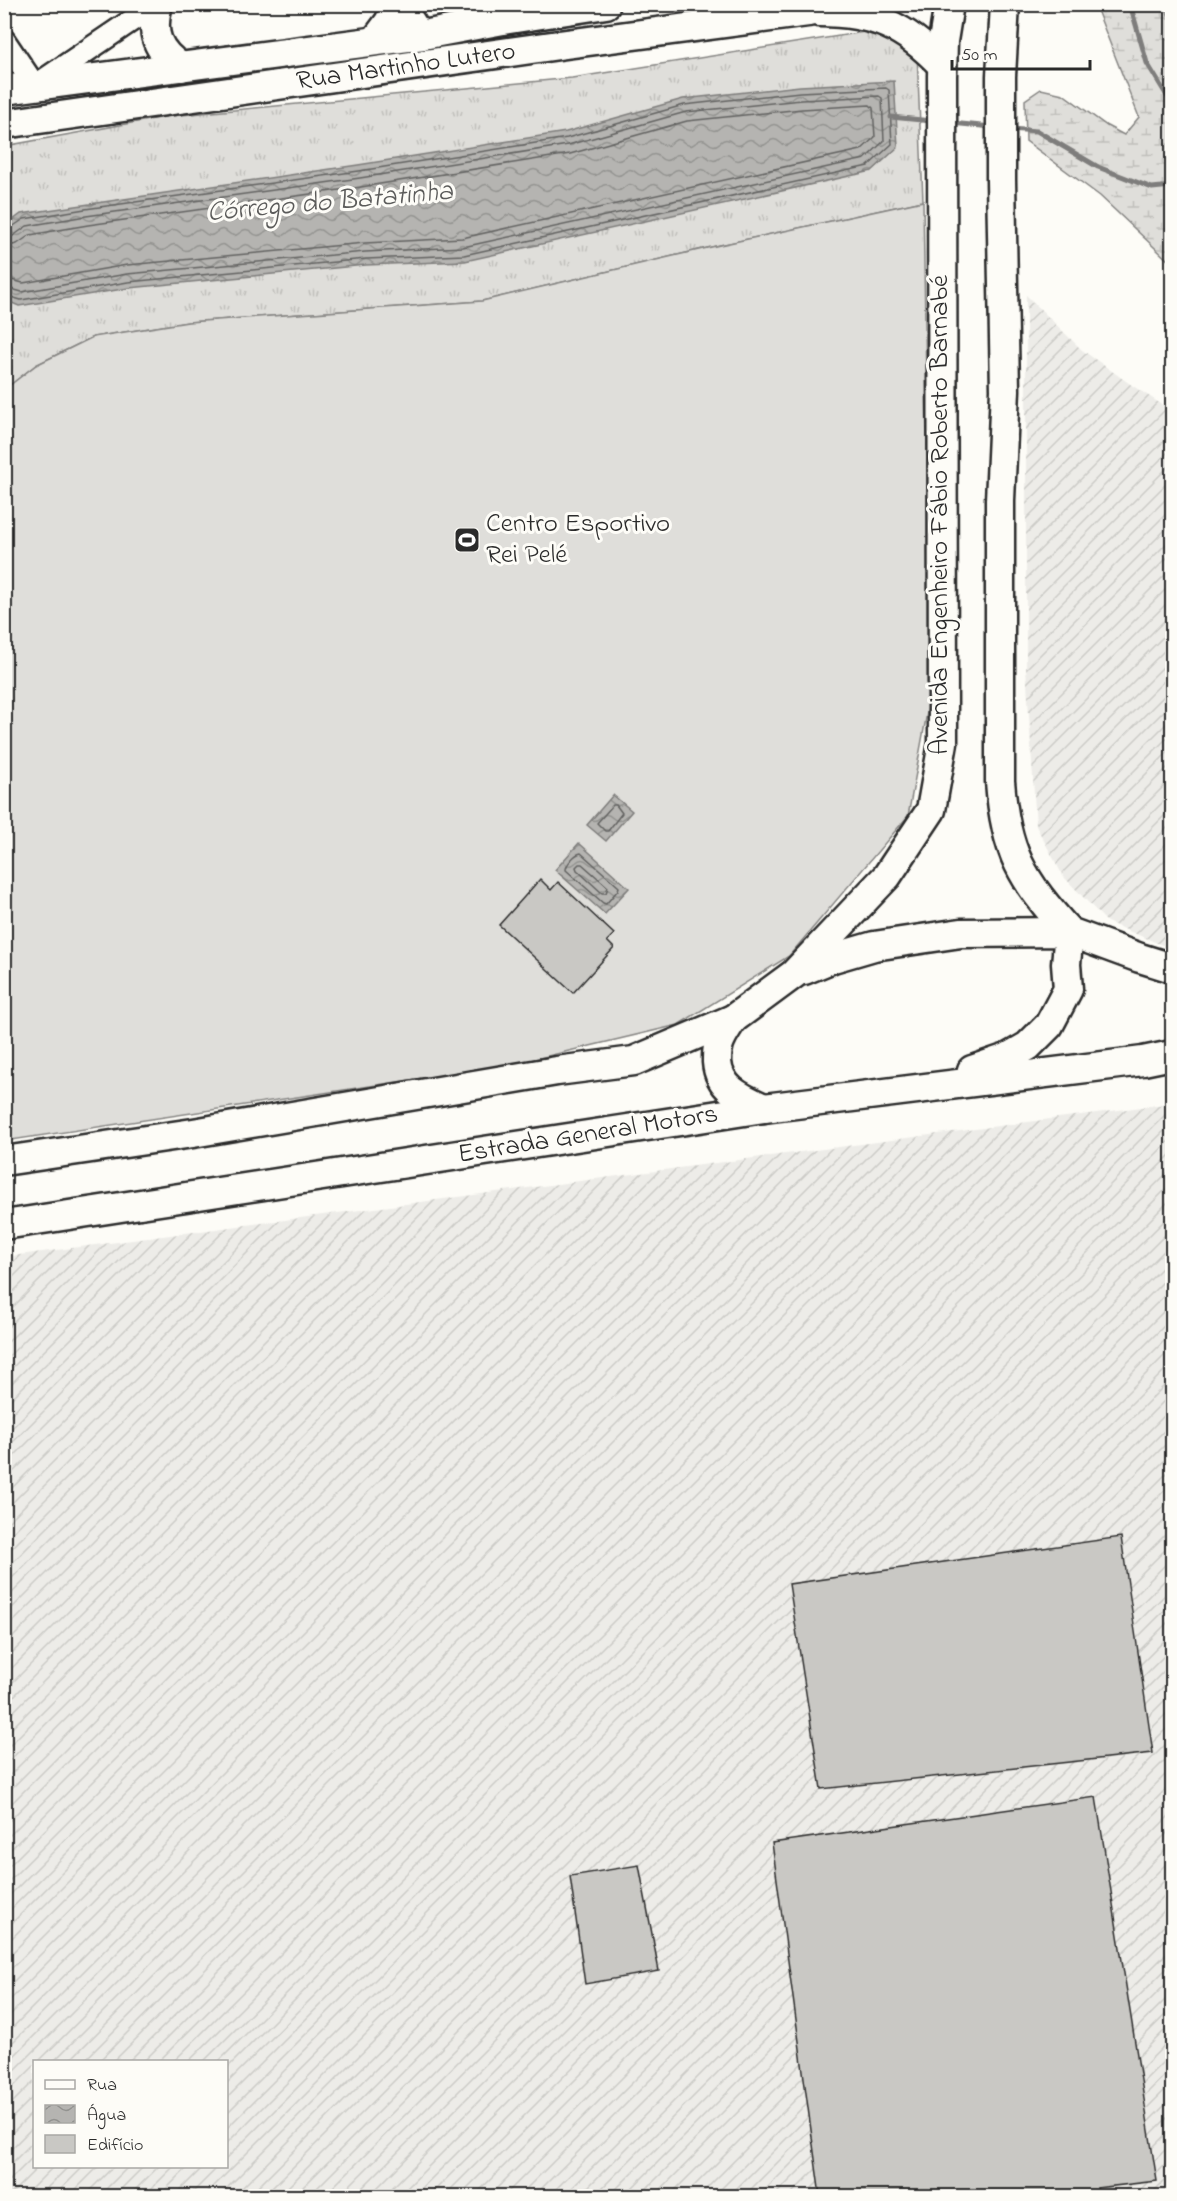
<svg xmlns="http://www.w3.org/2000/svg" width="1177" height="2201" viewBox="0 0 1177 2201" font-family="'Indie Flower',sans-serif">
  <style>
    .industrial { fill: url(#industrial-furrows); fill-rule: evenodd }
    .grass { fill: url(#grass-tufts); stroke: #858482; stroke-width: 1.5 }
    .wetland { fill: url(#wetland-marsh); stroke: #858482; stroke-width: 1.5 }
    .garden { fill: #dfdeda; stroke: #858482; stroke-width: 1.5 }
    .water { fill: url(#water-waves); stroke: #7e7d7b; stroke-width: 1.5 }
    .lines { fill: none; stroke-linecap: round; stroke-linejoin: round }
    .shore { stroke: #626261; stroke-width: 1.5 }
    .stream { stroke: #7e7d7b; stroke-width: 5 }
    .building { fill: #c9c8c4; stroke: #2b2b2b; stroke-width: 1.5 }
    .street-casing { stroke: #2b2b2b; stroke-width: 26 }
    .secondary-casing { stroke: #2b2b2b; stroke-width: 33 }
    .street { stroke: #fdfcf7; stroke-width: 21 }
    .secondary { stroke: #fdfcf7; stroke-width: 28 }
    .labels { text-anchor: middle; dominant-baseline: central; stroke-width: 6; stroke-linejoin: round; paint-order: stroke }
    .street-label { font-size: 27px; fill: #2b2b2b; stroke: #fdfcf7 }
    .poi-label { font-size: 27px; fill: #2b2b2b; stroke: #fdfcf7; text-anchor: start }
    .water-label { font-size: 28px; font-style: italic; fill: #5b5b5a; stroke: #fdfcf7 }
  </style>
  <defs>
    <pattern id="industrial-furrows" width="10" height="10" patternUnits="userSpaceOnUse" patternTransform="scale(1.5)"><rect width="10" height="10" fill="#edece8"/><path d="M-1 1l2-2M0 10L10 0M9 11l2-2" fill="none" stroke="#cbcbc7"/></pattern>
    <pattern id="grass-tufts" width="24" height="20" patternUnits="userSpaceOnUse" patternTransform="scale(1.5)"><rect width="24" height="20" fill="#dfdeda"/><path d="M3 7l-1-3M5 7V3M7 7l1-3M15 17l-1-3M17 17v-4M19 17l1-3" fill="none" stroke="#c0bfbb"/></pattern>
    <pattern id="wetland-marsh" width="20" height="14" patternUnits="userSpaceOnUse" patternTransform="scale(1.5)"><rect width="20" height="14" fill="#dfdeda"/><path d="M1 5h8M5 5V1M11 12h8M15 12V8" fill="none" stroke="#c0bfbb"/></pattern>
    <pattern id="water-waves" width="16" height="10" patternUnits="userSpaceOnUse" patternTransform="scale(1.5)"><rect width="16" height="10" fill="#b5b4b1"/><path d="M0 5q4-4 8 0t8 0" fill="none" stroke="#939390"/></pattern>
  </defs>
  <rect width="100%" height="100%" fill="#fdfcf7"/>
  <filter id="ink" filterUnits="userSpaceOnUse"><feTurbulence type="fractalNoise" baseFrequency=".0167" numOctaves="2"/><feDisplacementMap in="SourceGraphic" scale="12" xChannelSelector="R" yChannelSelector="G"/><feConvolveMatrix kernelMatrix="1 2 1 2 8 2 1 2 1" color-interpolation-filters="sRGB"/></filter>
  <g filter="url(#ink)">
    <g class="industrial">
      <path d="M1026,295L1082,350L1133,386L1172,411V949L1107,922L1063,876L1036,826L1026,667Z"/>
      <path d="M1172,1103V2196H5L4,1257ZM34,2062H226V2166H34Z"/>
    </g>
    <path class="grass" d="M877,30L917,52L923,201L720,245L482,301L188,322L93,337L36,365L5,389V146L170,116L572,78Z"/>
    <path class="wetland" d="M1095,5H1165L1172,26V264L1100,196L1026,141L1025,100L1041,89L1063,94L1107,126L1124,135L1139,117Z"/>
    <path class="garden" d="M923,201L931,691L908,816L789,956L678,1025L510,1065L5,1141V389L36,365L93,337L188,322L482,301L720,245Z"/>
    <g class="water">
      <path d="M894,81L898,147L872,171L465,261L366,265L129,288L19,306L5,300V226L21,214L358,165L566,132L683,99L800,86Z"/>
      <path d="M613,795L632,811L606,841L587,825Z"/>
      <path d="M579,843L629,888L605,914L555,870Z"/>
    </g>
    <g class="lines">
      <g class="shore">
        <path d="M4,230L9,229L24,219L85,209L359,171L567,138L684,105L800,92L886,88L889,90L892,144L868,166L464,255L366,259L128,282L21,300L4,295"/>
        <path d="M4,238L13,236L27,226L86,216L360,178L568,145L686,112L801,100L879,96L882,98L884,141L865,159L463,247L365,252L127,274L22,292L4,287"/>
        <path d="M4,247L17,244L30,235L88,225L361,187L570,154L687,121L802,109L870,105L873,108L875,137L861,150L462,238L365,243L127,265L23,283L4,278"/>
        <path d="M613,805H616L622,813L608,831H605L597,823Z"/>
        <path d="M581,853L619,887L618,890L606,904L603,903L566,870C566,864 575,854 581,853Z"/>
        <path d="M579,864H582L608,887L606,893H602L577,870L576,867Z"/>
      </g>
      <g class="stream">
        <path d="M1130,4L1147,63L1172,104"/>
        <path d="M891,117L932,121"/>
        <path d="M951,123L992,127"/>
        <path d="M1010,129L1037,131L1098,167L1152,188L1172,186"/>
      </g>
    </g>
    <g class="building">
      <path d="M540,879L551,890L558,882L614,934L607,941L614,948L573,993L499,925Z"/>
      <path d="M1121,1537L1153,1753L821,1789L789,1584Z"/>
      <path d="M1096,1797L1157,2181L1097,2188L1099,2196H820L772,1843Z"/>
      <path d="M639,1865L659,1971L585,1984L570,1876Z"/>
    </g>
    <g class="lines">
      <g class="street-casing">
        <g id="street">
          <path d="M403,4L423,35"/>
          <path d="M4,40L35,86L156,4"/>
        </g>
      </g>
      <g class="secondary-casing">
        <g id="secondary">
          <path d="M158,4C150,33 157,51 181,67"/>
          <path d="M1005,4L1001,76V180L1005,390L1000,500V781C1005,852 1022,880 1069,932"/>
          <path d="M819,12C874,12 905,26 942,65"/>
          <path d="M375,41L390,21L395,4"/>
          <path d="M4,90L423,35L503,20L606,4"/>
          <path d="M4,124L566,44L808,12L842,4"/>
          <path d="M804,970L833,958L874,946L961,933L1069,932L1140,958L1172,968"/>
          <path d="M733,1019C729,1025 724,1032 721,1039C717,1046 717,1054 717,1062C719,1089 742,1098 764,1108"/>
          <path d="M972,1070L1007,1058L1028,1046L1049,1025L1068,989L1066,964L1069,932"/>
          <path d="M4,1161L193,1133L557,1071L634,1061L733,1019L794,974L887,876L931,810L943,743L942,76L943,41L949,4"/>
          <path d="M4,1225L764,1108L1143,1061L1172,1055"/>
        </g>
      </g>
      <use href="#street" class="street"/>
      <use href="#secondary" class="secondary"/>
    </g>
  </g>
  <defs>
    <g id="stadium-square" transform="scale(1.35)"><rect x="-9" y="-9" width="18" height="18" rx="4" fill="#2b2b2b" stroke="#fdfcf7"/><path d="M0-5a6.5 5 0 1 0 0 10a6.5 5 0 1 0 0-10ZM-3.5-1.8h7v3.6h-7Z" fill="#fff"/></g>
  </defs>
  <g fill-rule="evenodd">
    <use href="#stadium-square" x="467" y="540"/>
  </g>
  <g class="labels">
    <g class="street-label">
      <text transform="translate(406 67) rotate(-8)">Rua Martinho Lutero</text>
      <text transform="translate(940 515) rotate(-90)">Avenida Engenheiro Fábio Roberto Barnabé</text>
      <text transform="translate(588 1135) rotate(-9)">Estrada General Motors</text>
    </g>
    <g class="poi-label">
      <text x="486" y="524">Centro Esportivo<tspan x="486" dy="31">Rei Pelé</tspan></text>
    </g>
    <g class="water-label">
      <text transform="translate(330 203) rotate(-5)">Córrego do Batatinha</text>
    </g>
  </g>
  <rect width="1177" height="2201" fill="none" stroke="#fdfcf7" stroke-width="24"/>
  <rect x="12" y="12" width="1153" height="2177" fill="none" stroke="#2b2b2b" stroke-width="2" filter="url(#ink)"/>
  <rect x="33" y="2060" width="195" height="108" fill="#fdfcf7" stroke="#a9a8a5" stroke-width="1.5"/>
  <rect x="45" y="2080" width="30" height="9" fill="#fdfcf7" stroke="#a9a8a5" stroke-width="1.5"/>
  <text x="87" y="2090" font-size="18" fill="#2b2b2b">Rua</text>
  <rect x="45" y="2105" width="30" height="18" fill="url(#water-waves)" stroke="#a9a8a5" stroke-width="1.5"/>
  <text x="87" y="2120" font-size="18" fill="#2b2b2b">Água</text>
  <rect x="45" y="2135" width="30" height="18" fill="#c9c8c4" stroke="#a9a8a5" stroke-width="1.5"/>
  <text x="87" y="2150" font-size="18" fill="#2b2b2b">Edifício</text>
  <path d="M952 60v9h138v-9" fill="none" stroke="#2b2b2b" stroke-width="3"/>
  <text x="961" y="60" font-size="18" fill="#2b2b2b" stroke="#fdfcf7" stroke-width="4.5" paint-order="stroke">50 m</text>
</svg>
